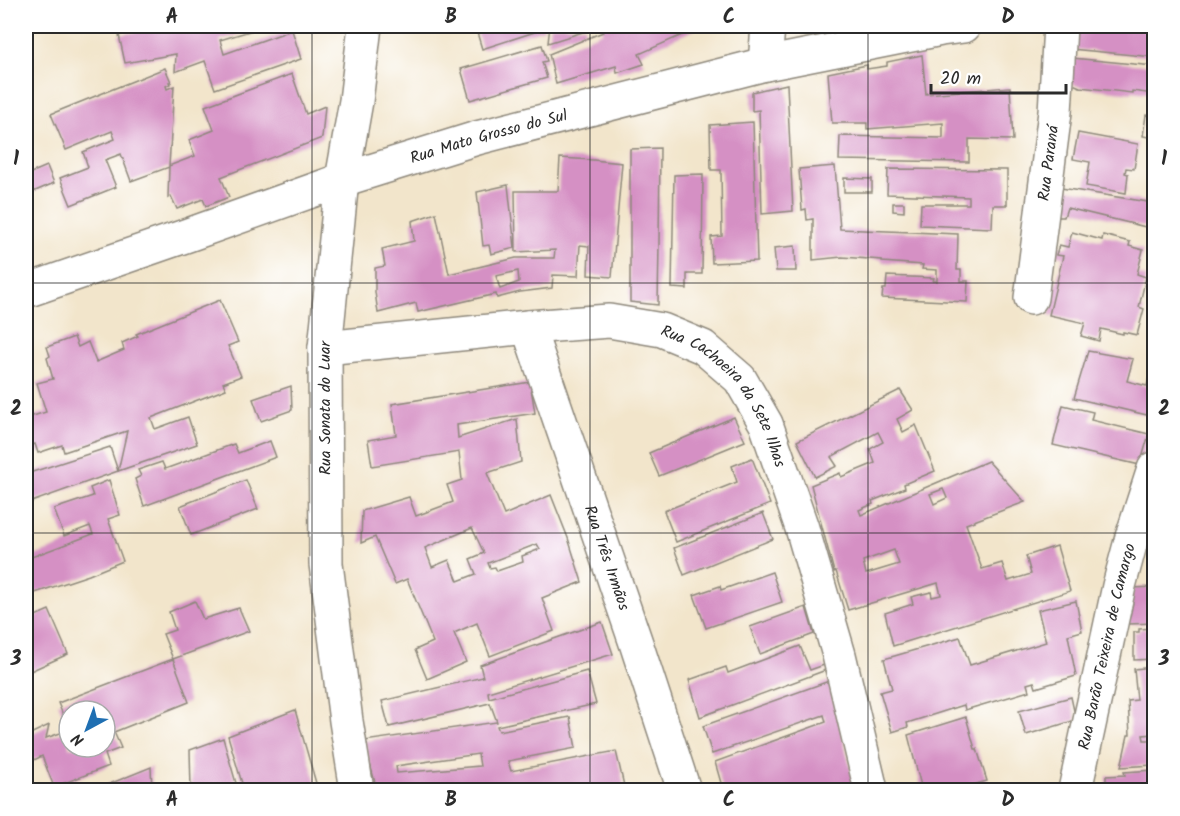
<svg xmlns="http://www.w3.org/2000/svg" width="1180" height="816" viewBox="0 0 1180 816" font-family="Kalam,sans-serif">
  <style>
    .building { fill: #d590c4; fill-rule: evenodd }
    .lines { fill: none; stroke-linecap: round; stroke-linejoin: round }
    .street-casing { stroke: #8e887b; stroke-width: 36 }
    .street { stroke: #fff; stroke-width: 33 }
    .grid { fill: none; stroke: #2b2b2b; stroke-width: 1.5; stroke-opacity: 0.55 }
    .labels { text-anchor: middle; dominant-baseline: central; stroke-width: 6; stroke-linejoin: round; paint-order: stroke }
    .street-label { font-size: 16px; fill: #2b2b2b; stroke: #fff }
    .neatline { fill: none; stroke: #2b2b2b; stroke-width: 2 }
    .grid-label { font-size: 20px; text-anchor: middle; font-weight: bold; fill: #2b2b2b }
  </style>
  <rect width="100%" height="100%" fill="#fff"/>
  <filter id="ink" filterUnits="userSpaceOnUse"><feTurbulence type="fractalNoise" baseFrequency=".0167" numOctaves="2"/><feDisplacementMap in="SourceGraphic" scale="12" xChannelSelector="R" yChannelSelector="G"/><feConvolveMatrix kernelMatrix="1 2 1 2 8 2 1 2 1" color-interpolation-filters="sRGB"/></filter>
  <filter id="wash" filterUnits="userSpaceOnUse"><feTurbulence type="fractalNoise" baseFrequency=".008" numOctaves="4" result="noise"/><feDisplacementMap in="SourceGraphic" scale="24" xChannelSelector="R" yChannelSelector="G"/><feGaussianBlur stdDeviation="1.35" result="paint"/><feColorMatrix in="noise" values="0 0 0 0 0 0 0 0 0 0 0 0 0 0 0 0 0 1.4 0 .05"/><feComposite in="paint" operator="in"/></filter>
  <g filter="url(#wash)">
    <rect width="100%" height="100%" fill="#f2e5cb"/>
    <g id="blocks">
      <g class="building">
        <path d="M170,26H266L220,40L224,54L292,30L301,59L215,89L205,61L175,72L176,54L125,63L119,35Z"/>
        <path d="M475,26H543L544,29L482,49Z"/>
        <path d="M550,26H584L586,31L548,43Z"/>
        <path d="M601,26H694L696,29L639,54L644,64L617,73L616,66L556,84L549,54L603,32Z"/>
        <path d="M1073,26H1115L1145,29V26H1154V57L1071,49Z"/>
        <path d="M542,45L547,61L542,62L547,78L470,100L461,69Z"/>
        <path d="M922,55L926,94L1010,87L1013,140L969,139V162L839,160L840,136L943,138V123L867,129V123H832L828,73L867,65V69L887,66V62Z"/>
        <path d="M1072,58L1154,66V94L1132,91V93L1080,87L1068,82Z"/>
        <path d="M165,68L171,82H169L170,84L166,86L167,89L174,86L169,166L195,156L189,140L214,130L205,106L292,74L306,114L325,106L322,138L221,177L229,197L206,206L203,199L177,209L171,196L168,198L169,167L131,181L121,154L105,160L116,187L71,205L60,178L88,167L83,152L115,139L112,131L66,150L51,114Z"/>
        <path d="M787,84L793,211L762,214L759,110L752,111V92Z"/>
        <path d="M1146,115L1154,116V138L1143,136Z"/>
        <path d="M753,122L757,261L712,263L711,237L722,236L721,170H711L710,125Z"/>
        <path d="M1078,133L1138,144L1134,169L1126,168L1125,173L1128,174L1126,193L1086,186L1090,162L1073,159Z"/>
        <path d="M660,148L659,243L658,305L630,302V149Z"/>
        <path d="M560,158L593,160L622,163L612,277L588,275L589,246L580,245L578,276L553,275L552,288L520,292L497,298L496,294L418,312L416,303L378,313L375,292V268L385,266L382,249L414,241L412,221L436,213L449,274L516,258H554L555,250L516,252L515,191H558ZM518,271L519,282L500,289L496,276Z"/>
        <path d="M47,166L54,183L26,195V175Z"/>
        <path d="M835,166L840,229L958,234L957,270H961V281H968L967,302L882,298L883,289H886L887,276L934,278L933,281H937V270L922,269L923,265L882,262V260L842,257L813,260V219L807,220L806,209L802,210L799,169Z"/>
        <path d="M888,169L1007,170V205H993L992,228L920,225L921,204H969V197L887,194Z"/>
        <path d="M703,174L702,274H687V289L672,288L674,175Z"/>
        <path d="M844,178L872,179V192H844Z"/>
        <path d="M508,185L515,248L491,254L489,245L483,246L477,192Z"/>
        <path d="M1061,188L1154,203V229L1067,208L1064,217H1057Z"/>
        <path d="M893,203H904V212L893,211Z"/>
        <path d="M1072,232L1102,240L1103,235L1130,242L1129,246L1143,250L1137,274L1146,277L1139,307L1144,309L1137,335L1123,332V334L1101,329L1099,341L1081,336L1085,323L1049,315L1063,256L1056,255L1059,245L1068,247Z"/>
        <path d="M795,246L796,271H776L774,248Z"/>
        <path d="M220,300L238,342L228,346L241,376L223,383L226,389L151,418L155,429L188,417L197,444L118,471L127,431L64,452L62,445L38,453L35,444L26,447V418L46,412L37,383L53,379L47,358L50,356L47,347L74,337L78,347L88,342L96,362L124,350L122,343L138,336L136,334Z"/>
        <path d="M1088,351L1133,359L1127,381L1147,386L1152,363H1154V388L1147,415L1074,398Z"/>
        <path d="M530,382L535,413L457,425L458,438L517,419L521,462L487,473L504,515L551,495L568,538L582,582L542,598L554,631L490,656L477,623L454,633L466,662L427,679L415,650L433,642L407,579L395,584L375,537L361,543L362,511L409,497L416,516L453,502L447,485L462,480L459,452L372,466L368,440L396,435L392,404ZM472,528L484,553L470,559L476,574L458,581L449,560L432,567L425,548ZM537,544L540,549L522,556L523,562L497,571L495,567L490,568L488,563Z"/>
        <path d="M291,386L292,410L261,421L253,399Z"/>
        <path d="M900,390L913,410L897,419L903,432L916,425L935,471L904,484L905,488L872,501L873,504L859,510L861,515L988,461L1025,502L966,524L982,569L1002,563L1008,581L1031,574L1026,556L1057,546L1070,591L893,646L885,613L913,604L911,597L931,592L932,597L941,595L938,583L848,610L836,571L834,572L811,485L840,473L841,477L875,463L870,449L883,442L878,432L831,457L837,466L815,477L797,441ZM943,489L947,498L934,504L930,494ZM894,550L899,564L866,574L863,561Z"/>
        <path d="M1063,405L1093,412L1091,420L1149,434L1140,465L1053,445Z"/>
        <path d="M734,417L745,441L659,476L649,453Z"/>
        <path d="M270,441L276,457L144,506L135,479L141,476L138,470L162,462L165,469L234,444L238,453Z"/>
        <path d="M110,447L118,471L26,504V474Z"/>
        <path d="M752,458L770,504L676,542L664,511L737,482L732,466Z"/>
        <path d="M109,480L120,515L108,519L123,561L89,575L26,596V559L93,534L90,526L64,536L54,509L93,496L90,488Z"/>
        <path d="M246,480L258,509L191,535L180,506Z"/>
        <path d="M763,513L773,539L684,575L674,548Z"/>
        <path d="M772,572L782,602L706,628L694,595L720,586L721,590Z"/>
        <path d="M1154,587V623L1128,624L1133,588Z"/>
        <path d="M195,601L203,619L239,608L249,631L173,659L163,634L175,630L169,612Z"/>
        <path d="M1076,601L1082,631L1068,635L1076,676L1036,688L1034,682L1027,684L1029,691L965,710L964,705L907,723L908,727L892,732L880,692L892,689L884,659L960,637L970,665L1046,642L1038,610Z"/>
        <path d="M806,607L814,634L760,654L750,627Z"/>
        <path d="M49,610L68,654L26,673V620Z"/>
        <path d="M602,622L613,654L488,692L489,698L587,671L596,704L497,726L499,731L570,717L576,748L508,761L511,771L616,751L625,790H377L364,741L497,722L490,703L389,727L382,701L483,677L480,665ZM478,754L480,766L397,773L396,766Z"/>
        <path d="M1154,628V659L1134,660V632H1139V629Z"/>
        <path d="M800,646L810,670L824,665L826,670L700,717L689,680L726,667L728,673Z"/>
        <path d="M173,659L189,702L114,732L121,748L105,754L109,766L54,787L42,756L26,764V736L49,725L46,738L69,730V747H105V711H69V729L58,703Z"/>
        <path d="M1154,667V734L1143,735L1144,740H1154V765L1121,767L1128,735H1130L1128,701L1137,700L1134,669Z"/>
        <path d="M829,681L856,790H723L715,762L826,722L824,715L712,754L703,726Z"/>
        <path d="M1071,697L1076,720L1026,735L1019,711Z"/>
        <path d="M295,710L318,790H244L228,736Z"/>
        <path d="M966,717L975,749H977L987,781L955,790H922L908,735Z"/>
        <path d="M223,738L238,790H191L190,750Z"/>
        <path d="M151,767L152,790H103L102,787Z"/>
        <path d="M1154,770V790H1106V776L1125,775L1124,772Z"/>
      </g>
    </g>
  </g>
  <g filter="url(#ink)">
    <use href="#blocks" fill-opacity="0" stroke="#8e887b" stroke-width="1.5"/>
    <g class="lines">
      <g class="street-casing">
        <g id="street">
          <path d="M765,64L768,26"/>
          <path id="s1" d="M26,291L188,235L342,180L477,138L765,64L941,29L964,26"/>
          <path id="s2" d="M1031,298L1055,112L1060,26"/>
          <path id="s3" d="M528,327L636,643L684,790"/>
          <path id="s4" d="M325,348L528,327L609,321L662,330L703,347L740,379L766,424L802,528L839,655L871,790"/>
          <path id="s5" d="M357,790L346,721L326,564L325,348L342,180L356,101L365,26"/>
          <path id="s6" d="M1075,790L1119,586L1132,537L1154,469"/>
        </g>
      </g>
      <use href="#street" class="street"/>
    </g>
  </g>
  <path class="grid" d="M312,26V790M590,26V790M868,26V790M26,283H1154M26,533H1154"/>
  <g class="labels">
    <g class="street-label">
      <text stroke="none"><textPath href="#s1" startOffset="488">Rua Mato Grosso do Sul</textPath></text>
      <text stroke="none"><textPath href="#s2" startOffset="136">Rua Paraná</textPath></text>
      <text stroke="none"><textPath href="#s4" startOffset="434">Rua Cachoeira da Sete Ilhas</textPath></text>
      <text stroke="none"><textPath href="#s5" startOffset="384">Rua Sonata do Luar</textPath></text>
      <text stroke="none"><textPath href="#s3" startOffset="244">Rua Três Irmãos</textPath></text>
      <text stroke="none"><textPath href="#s6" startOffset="147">Rua Barão Teixeira de Camargo</textPath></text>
    </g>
  </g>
  <rect width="1180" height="816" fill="none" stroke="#fff" stroke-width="66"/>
  <g transform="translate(87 729) rotate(221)"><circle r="28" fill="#ffffff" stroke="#aaaaaa" stroke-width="1.5"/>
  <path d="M0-4.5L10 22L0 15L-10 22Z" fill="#1f6fb2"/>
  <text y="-9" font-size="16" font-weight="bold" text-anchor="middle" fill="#2b2b2b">N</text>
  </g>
  <path d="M931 84v9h135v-9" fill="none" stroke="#2b2b2b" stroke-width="3"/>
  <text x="940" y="84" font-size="18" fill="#2b2b2b" stroke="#ffffff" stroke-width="4.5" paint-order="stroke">20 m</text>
  <rect x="33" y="33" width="1114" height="750" class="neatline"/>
  <g class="grid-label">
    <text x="172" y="23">A</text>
    <text x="451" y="23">B</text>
    <text x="729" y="23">C</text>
    <text x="1008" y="23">D</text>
    <text x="16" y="165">1</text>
    <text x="1164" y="165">1</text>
    <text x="16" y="415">2</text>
    <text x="1164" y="415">2</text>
    <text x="16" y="665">3</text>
    <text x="1164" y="665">3</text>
    <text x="172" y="806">A</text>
    <text x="451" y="806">B</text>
    <text x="729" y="806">C</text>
    <text x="1008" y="806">D</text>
  </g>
</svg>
